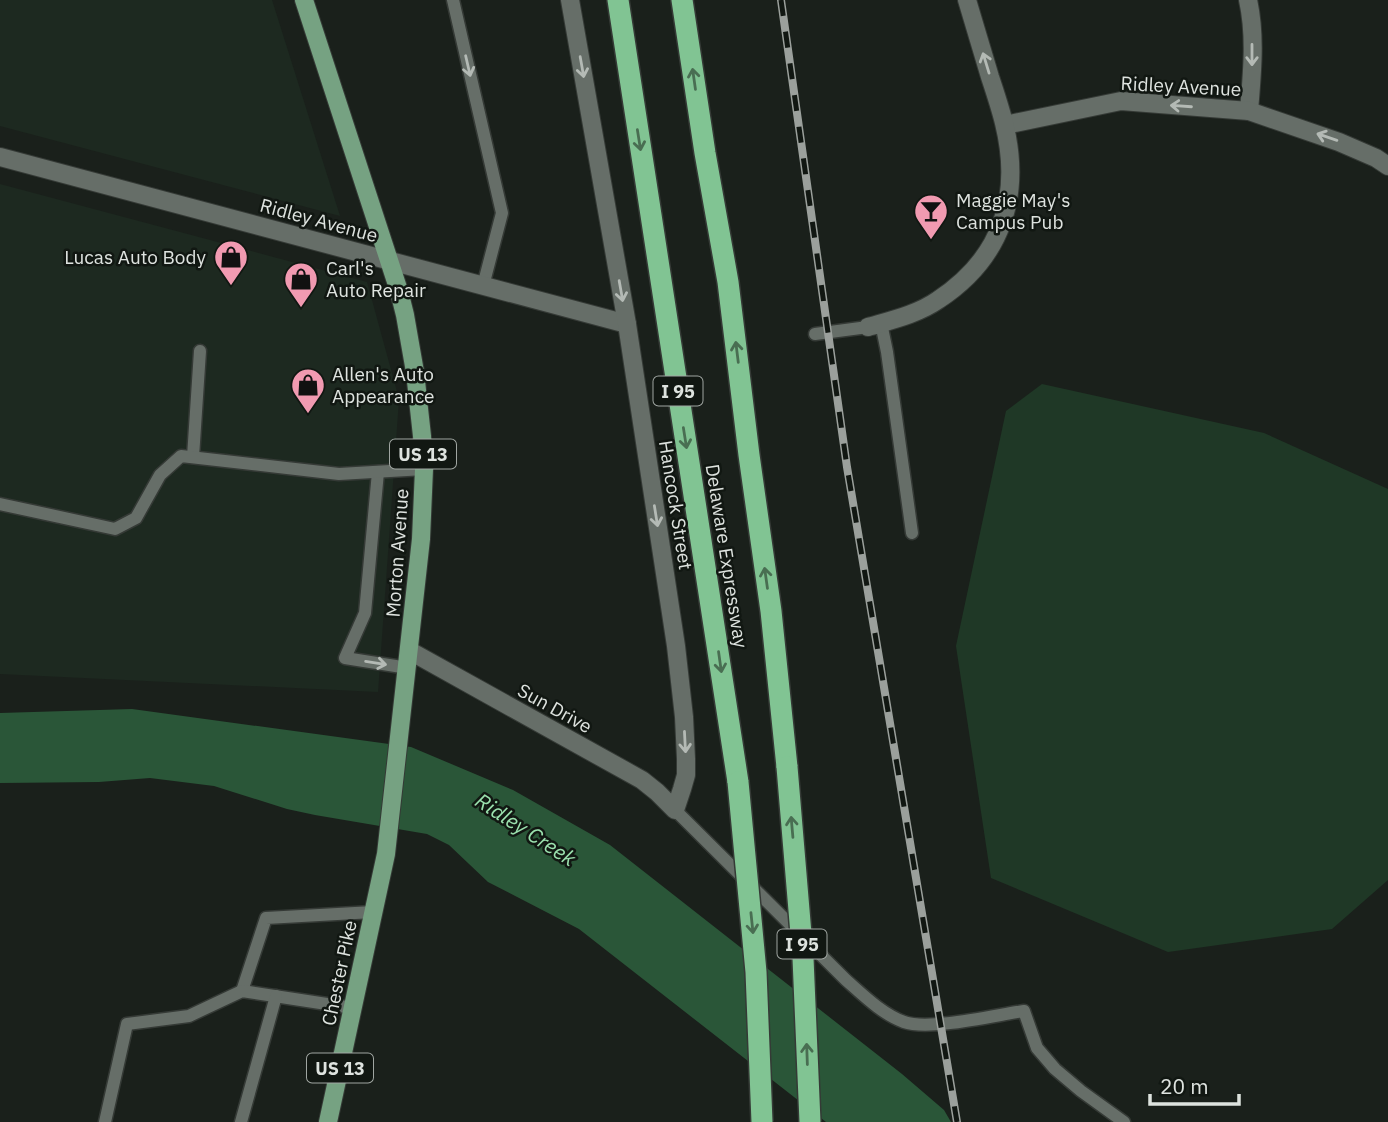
<svg xmlns="http://www.w3.org/2000/svg" width="1388" height="1122" viewBox="0 0 1388 1122" font-family="'IBM Plex Sans',sans-serif">
  <style>
    .built { fill: #1d2920 }
    .green { fill: #1f3826 }
    .water { fill: #2a5638 }
    .lines { fill: none; stroke-linecap: round; stroke-linejoin: round }
    .lane-casing { stroke: #353a36; stroke-width: 15 }
    .street-casing { stroke: #353a36; stroke-width: 20 }
    .primary-casing { stroke: #353a36; stroke-width: 20 }
    .highway-casing { stroke: #353a36; stroke-width: 24 }
    .lane { stroke: #666e68; stroke-width: 12 }
    .street { stroke: #666e68; stroke-width: 18 }
    .primary { stroke: #76a282; stroke-width: 18 }
    .highway { stroke: #81c493; stroke-width: 21 }
    .rail-casing { stroke: #9ba09c; stroke-width: 8 }
    .rail { stroke: #111712; stroke-width: 5; stroke-dasharray: 16; stroke-linecap: butt }
    .highway-bridge-casing { stroke: #353a36; stroke-width: 24; stroke-linecap: butt }
    .highway-bridge { stroke: #81c493; stroke-width: 21 }
    .oneway { stroke: #b4bab5 }
    .oneway2 { stroke: #496e52 }
    .labels { text-anchor: middle; dominant-baseline: central; stroke-width: 5; stroke-linejoin: round; paint-order: stroke }
    .shield { fill: #111712; stroke: #a0a6a2; stroke-width: 2 }
    .shield-label { font-size: 18px; font-weight: bold; fill: #dee3df }
    .street-label { font-size: 19px; fill: #dee3df; stroke: #111712 }
    .poi-label { font-size: 19px; fill: #dee3df; stroke: #111712; text-anchor: start }
    .water-label { font-size: 21px; font-style: italic; fill: #9be1ae; stroke: #111712 }
  </style>
  <rect width="100%" height="100%" fill="#1a201b"/>
  <g class="built">
    <path d="M0,0H272L340,216L0,126Z"/>
    <path d="M0,184L367,282L399,399L378,692L0,674Z"/>
  </g>
  <path class="green" d="M1042,384L1264,433L1388,489V880L1332,929L1168,952L991,878L956,646L1006,411Z"/>
  <path class="water" d="M132,709L411,747L513,790L610,845L902,1074L944,1110L951,1122H826L579,929L488,882L449,845L427,834L315,815L287,809L214,786L150,778L99,782L0,783V713Z"/>
  <g class="lines">
    <g class="lane-casing">
      <g id="lane">
        <path d="M453,0L502,213L483,286"/>
        <path d="M881,323L887,352L912,533"/>
        <path d="M815,334L868,327"/>
        <path d="M193,457L200,351"/>
        <path d="M378,472L365,613L345,658L408,668"/>
        <path d="M0,504L115,529L136,518L160,475L181,456L339,474L424,469"/>
        <path d="M675,810L846,980C863,995 882,1014 904,1022C929,1031 996,1015 1024,1011L1037,1048L1055,1069L1081,1091L1124,1122"/>
        <path d="M242,991L266,918L373,912"/>
        <path d="M105,1122L127,1024L189,1016L242,991L353,1008"/>
        <path d="M241,1122L276,996"/>
      </g>
    </g>
    <g class="street-casing">
      <g id="street">
        <path d="M1248,0C1256,36 1252,74 1249,111"/>
        <path d="M1005,125L1121,101L1249,111L1339,142L1376,158L1388,166"/>
        <path d="M0,157L627,324"/>
        <path d="M868,327C892,320 918,314 938,300C1002,258 1022,196 1004,123C1000,107 995,92 990,77C982,51 975,26 967,0"/>
        <path d="M410,651L642,780L657,792L675,810L682,789L686,775V759L684,717L676,646L627,324L570,0"/>
      </g>
    </g>
    <g class="primary-casing">
      <path id="primary" d="M304,0L399,291L405,315L415,372L422,436L424,469L421,539L386,854L328,1122"/>
    </g>
    <g class="highway-casing">
      <g id="highway">
        <path d="M618,0L738,782"/>
        <path d="M682,0L705,153L728,282L749,455L771,611L787,767"/>
      </g>
    </g>
    <use href="#lane" class="lane"/>
    <use href="#street" class="street"/>
    <use href="#primary" class="primary"/>
    <use href="#highway" class="highway"/>
    <g class="rail-casing">
      <path id="rail" d="M781,0L847,467L957,1122"/>
    </g>
    <use href="#rail" class="rail"/>
    <g class="highway-bridge-casing">
      <g id="highway-bridge">
        <path d="M787,767L803,958L810,1122"/>
        <path d="M738,782L756,972L762,1122"/>
      </g>
    </g>
    <use href="#highway-bridge" class="highway-bridge"/>
  </g>
  <defs><path id="oneway-shaft" d="M-6 0H5M1.5-3L5.5 0L1.5 3" fill="none" stroke-width="1.6" stroke-linecap="round" stroke-linejoin="round" transform="scale(1.75)"/></defs>
  <g class="oneway">
    <use href="#oneway-shaft" transform="translate(1252 55) rotate(90)"/>
    <use href="#oneway-shaft" transform="translate(986 63) rotate(-107)"/>
    <use href="#oneway-shaft" transform="translate(468 66) rotate(77)"/>
    <use href="#oneway-shaft" transform="translate(582 67) rotate(80)"/>
    <use href="#oneway-shaft" transform="translate(1181 106) rotate(-176)"/>
    <use href="#oneway-shaft" transform="translate(1327 137) rotate(-161)"/>
    <use href="#oneway-shaft" transform="translate(621 291) rotate(80)"/>
    <use href="#oneway-shaft" transform="translate(656 516) rotate(81)"/>
    <use href="#oneway-shaft" transform="translate(376 663) rotate(9)"/>
    <use href="#oneway-shaft" transform="translate(685 742) rotate(87)"/>
  </g>
  <g class="oneway2">
    <use href="#oneway-shaft" transform="translate(694 79) rotate(-98)"/>
    <use href="#oneway-shaft" transform="translate(639 140) rotate(81)"/>
    <use href="#oneway-shaft" transform="translate(737 352) rotate(-97)"/>
    <use href="#oneway-shaft" transform="translate(685 438) rotate(81)"/>
    <use href="#oneway-shaft" transform="translate(766 578) rotate(-98)"/>
    <use href="#oneway-shaft" transform="translate(720 662) rotate(82)"/>
    <use href="#oneway-shaft" transform="translate(792 827) rotate(-95)"/>
    <use href="#oneway-shaft" transform="translate(752 923) rotate(84)"/>
    <use href="#oneway-shaft" transform="translate(807 1054) rotate(-92)"/>
  </g>
  <defs>
    <g id="bar-pin" transform="scale(1.75)"><path d="M0 17L-7.5 6A9.5 9.5 0 1 1 7.5 6Z" fill="#f19ab1" stroke="#111712"/><path d="M-6-5H6L.8 .8V4.5H3.5V6h-7V4.5H-.8V.8Z" fill="#111"/></g>
    <g id="shop-pin" transform="scale(1.75)"><path d="M0 17L-7.5 6A9.5 9.5 0 1 1 7.5 6Z" fill="#f19ab1" stroke="#111712"/><path d="M-5-2.5h2.3a2.7 3.5 0 0 1 5.4 0H5L5.5 6h-11ZM-1.5-2.5h3a1.5 2.3 0 0 0-3 0Z" fill="#111"/></g>
  </defs>
  <g fill-rule="evenodd">
    <use href="#bar-pin" x="931" y="211"/>
    <use href="#shop-pin" x="231" y="257"/>
    <use href="#shop-pin" x="301" y="279"/>
    <use href="#shop-pin" x="308" y="385"/>
  </g>
  <g class="labels">
    <g class="shield">
      <rect x="653.5" y="376.5" width="49" height="29" rx="5"/>
      <rect x="390" y="439.5" width="66" height="29" rx="5"/>
      <rect x="777.5" y="929.5" width="49" height="29" rx="5"/>
      <rect x="307" y="1053.5" width="66" height="29" rx="5"/>
    </g>
    <g class="shield-label">
      <text x="678" y="391">I 95</text>
      <text x="423" y="454">US 13</text>
      <text x="802" y="944">I 95</text>
      <text x="340" y="1068">US 13</text>
    </g>
    <g class="street-label">
      <text transform="translate(1181 86) rotate(3)">Ridley Avenue</text>
      <text transform="translate(319 220) rotate(15)">Ridley Avenue</text>
      <text transform="translate(676 505) rotate(81)">Hancock Street</text>
      <text transform="translate(397 553) rotate(-86)">Morton Avenue</text>
      <text transform="translate(727 556) rotate(81)">Delaware Expressway</text>
      <text transform="translate(555 708) rotate(29)">Sun Drive</text>
      <text transform="translate(339 973) rotate(-78)">Chester Pike</text>
    </g>
    <g class="poi-label">
      <text x="956" y="200">Maggie May's<tspan x="956" dy="22">Campus Pub</tspan></text>
      <text x="206" y="257" text-anchor="end">Lucas Auto Body</text>
      <text x="326" y="268">Carl's<tspan x="326" dy="22">Auto Repair</tspan></text>
      <text x="332" y="374">Allen's Auto<tspan x="332" dy="22">Appearance</tspan></text>
    </g>
    <g class="water-label">
      <text transform="translate(526 829) rotate(33)">Ridley Creek</text>
    </g>
  </g>
  <path d="M1150 1094v10h89v-10" fill="none" stroke="#dee3df" stroke-width="3.5"/>
  <text x="1160" y="1094" font-size="21" fill="#dee3df" stroke="#111712" stroke-width="5" paint-order="stroke">20 m</text>
</svg>
